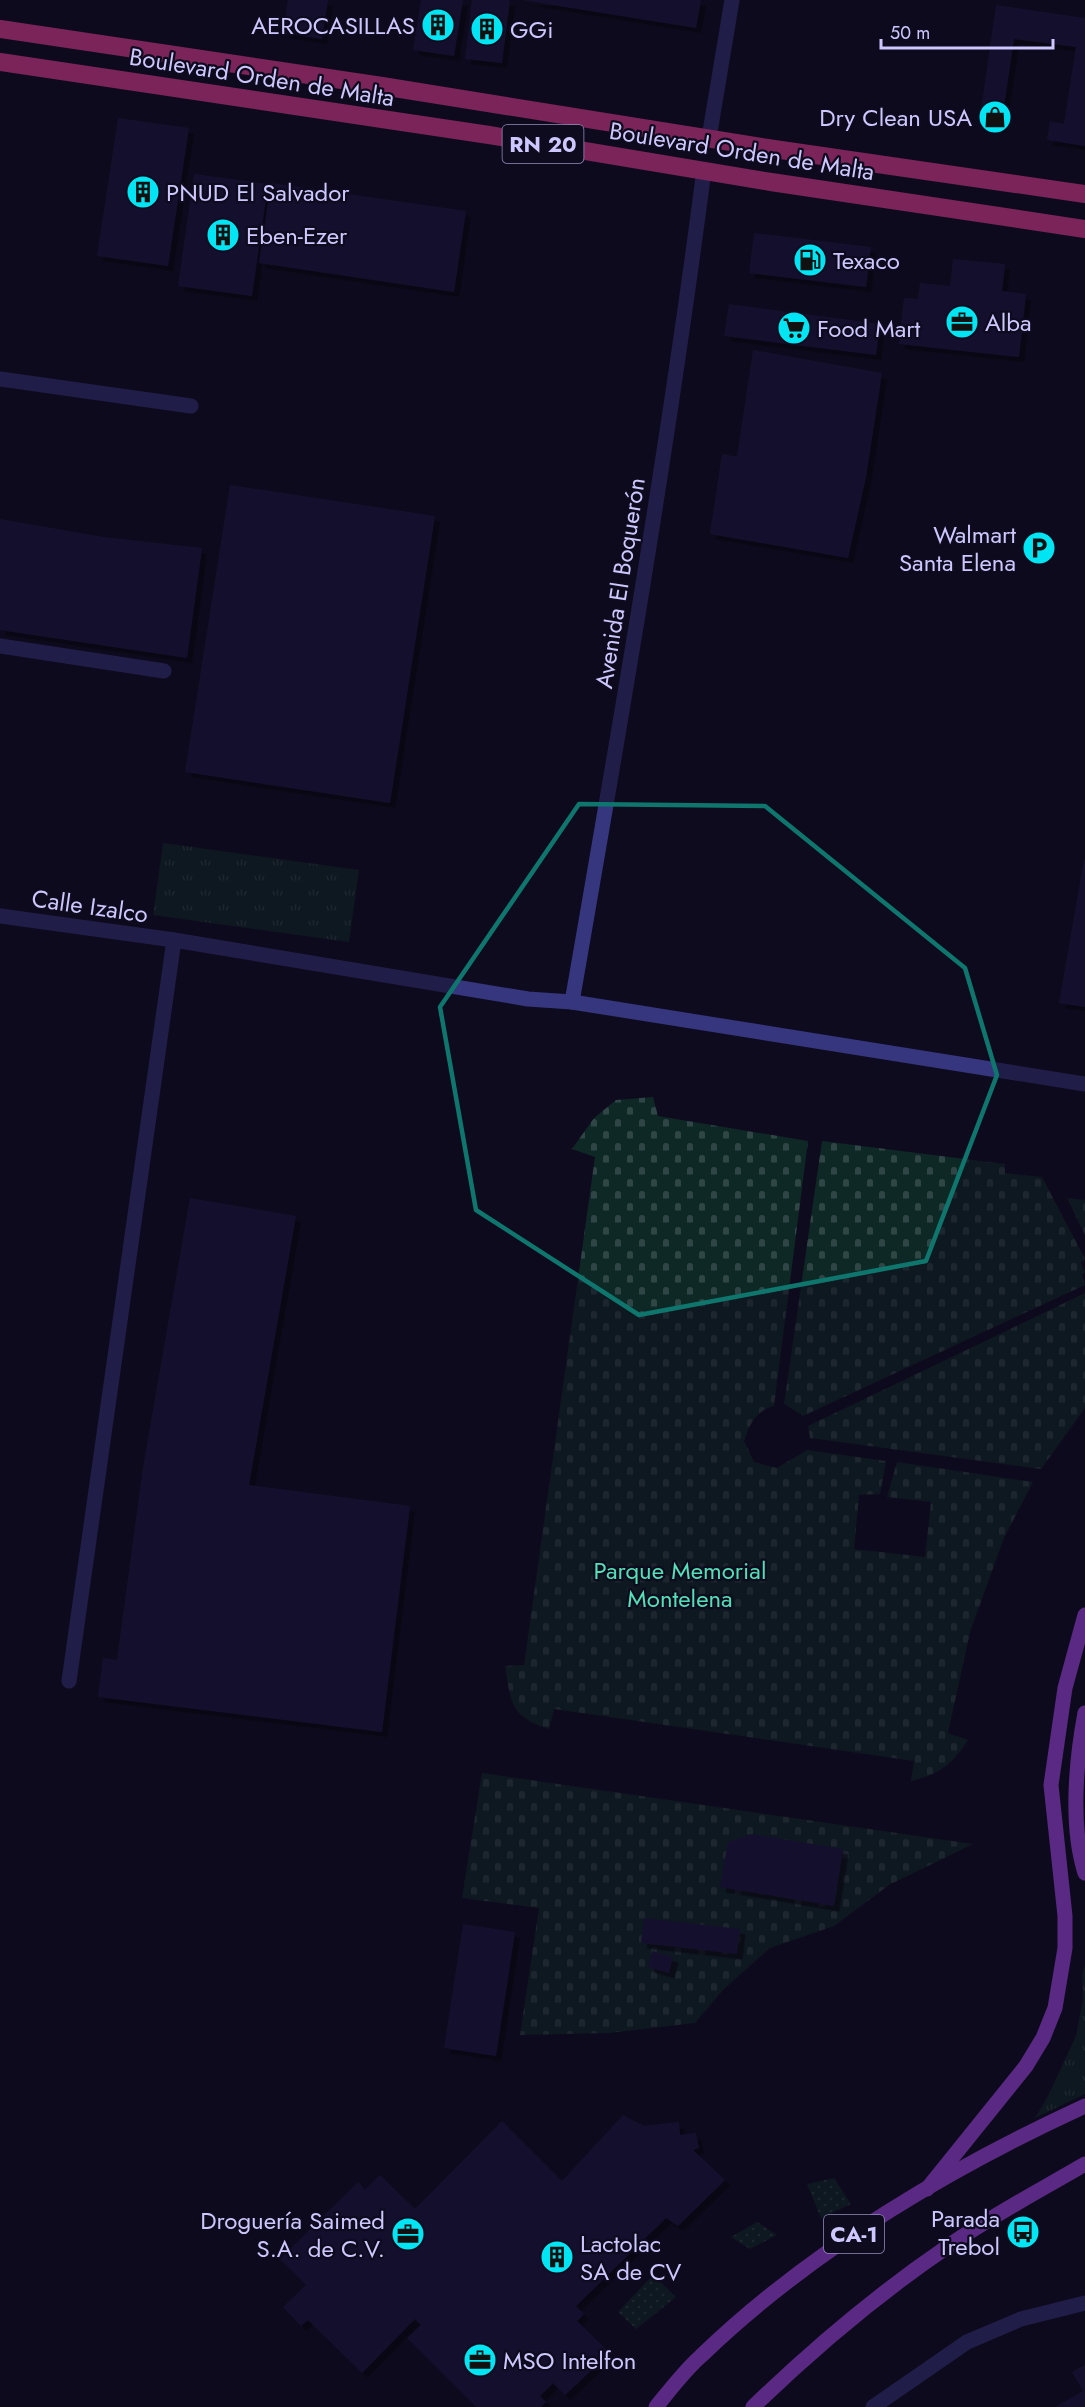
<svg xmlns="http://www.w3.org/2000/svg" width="1085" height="2407" viewBox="0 0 1085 2407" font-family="Jost,sans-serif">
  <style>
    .grass { fill: url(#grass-tufts) }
    .cemetery { fill: url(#cemetery-stones) }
    .garden { fill: url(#garden-dots) }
    .building { fill: #1d173f; filter: url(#shadow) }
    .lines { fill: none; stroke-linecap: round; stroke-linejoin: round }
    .street { stroke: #35367e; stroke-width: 15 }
    .primary { stroke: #b54fff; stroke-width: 15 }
    .highway { stroke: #ff43a5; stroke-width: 18 }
    .marked { fill: none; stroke: #0f766e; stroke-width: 4.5; stroke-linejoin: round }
    .labels { text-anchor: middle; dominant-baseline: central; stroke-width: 4.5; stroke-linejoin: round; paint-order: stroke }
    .shield { fill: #0e0b1e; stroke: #938fbc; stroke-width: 1.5 }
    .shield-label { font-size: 22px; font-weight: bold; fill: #ccc8ff }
    .poi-label { font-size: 24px; fill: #ccc8ff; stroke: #0e0b1e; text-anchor: start }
    .street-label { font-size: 24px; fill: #ccc8ff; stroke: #0e0b1e }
    .park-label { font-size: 24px; fill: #53e0b6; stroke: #0e0b1e }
  </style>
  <defs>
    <pattern id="grass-tufts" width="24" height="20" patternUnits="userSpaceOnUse" patternTransform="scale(1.5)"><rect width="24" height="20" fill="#0e2825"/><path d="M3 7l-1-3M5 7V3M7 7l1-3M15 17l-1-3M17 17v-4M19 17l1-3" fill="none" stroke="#304646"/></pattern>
    <pattern id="cemetery-stones" width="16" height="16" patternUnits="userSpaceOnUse" patternTransform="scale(1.5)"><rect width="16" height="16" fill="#0e2825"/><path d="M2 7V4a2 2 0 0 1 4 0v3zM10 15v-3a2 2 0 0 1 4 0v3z" fill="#304646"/></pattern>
    <pattern id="garden-dots" width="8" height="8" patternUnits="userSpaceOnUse" patternTransform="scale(1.5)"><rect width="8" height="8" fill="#0e2825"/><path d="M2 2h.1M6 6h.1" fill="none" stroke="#304646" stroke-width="1.8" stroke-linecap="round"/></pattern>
    <filter id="shadow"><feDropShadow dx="5.5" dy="5.5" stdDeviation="0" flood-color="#0009"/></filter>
  </defs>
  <rect width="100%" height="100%" fill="#0e0b1e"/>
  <g class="grass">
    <path d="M163,843L359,870L349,942L153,915Z"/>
    <path d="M1085,1965V2094L1035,2118L1047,2098L1076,2036L1083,1999L1082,1975Z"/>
  </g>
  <g class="cemetery">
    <path d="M653,1097L658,1116L808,1141L774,1406C755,1411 750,1424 744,1441L754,1462L777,1468L807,1450L886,1461L880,1494L859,1495L854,1549L925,1557L931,1502L887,1497L897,1462L1033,1482L1004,1538L970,1632L948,1733L968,1740C952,1765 940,1774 911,1781L914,1761L554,1709L549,1729C510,1717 511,1703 505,1666L524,1665L595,1157L572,1149L594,1118L616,1100Z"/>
    <path d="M822,1141L1005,1164V1173L1042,1177L1085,1259L1081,1263L1085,1272L1082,1275L1085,1285L803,1416L784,1404Z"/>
    <path d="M1067,1198L1085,1200V1235Z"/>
    <path d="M1085,1293V1408L1041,1469L810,1438L808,1426Z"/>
    <path d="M482,1773L973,1844L889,1885L834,1926L770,1948L723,1990L695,2023L609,2033L520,2035L539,1908L462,1898Z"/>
  </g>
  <g class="garden">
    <path d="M834,2178L851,2204L821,2218L807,2184Z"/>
    <path d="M757,2222L777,2235L750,2249L731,2237Z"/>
    <path d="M653,2275L676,2297L636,2329L618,2312Z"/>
  </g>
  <g class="building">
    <path d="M288,0H328L322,39L283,33Z"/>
    <path d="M421,0H463L454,56L413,50Z"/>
    <path d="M472,0H510L502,63L465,59Z"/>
    <path d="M522,0H701L696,28Z"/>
    <path d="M996,5L1085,18V146L1047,140L1050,121L1064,124L1076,47L1014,39L1001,127L979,124Z"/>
    <path d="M118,118L189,128L168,266L97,256Z"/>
    <path d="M194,174L268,184L252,296L178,286Z"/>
    <path d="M271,183L466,211L454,292L259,263Z"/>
    <path d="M754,233L871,247L866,287L749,273Z"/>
    <path d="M953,259L1005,264L1002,291L1026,294L1019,357L899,344L904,298L918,299L920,283L950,286Z"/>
    <path d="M729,304L880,324L876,355L724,336Z"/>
    <path d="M753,350L882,373L866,477L848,558L710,534L722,454L737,457Z"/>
    <path d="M230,485L435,516L390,803L185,772Z"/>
    <path d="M0,519L103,537L202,548L187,658L0,630Z"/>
    <path d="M1084,860H1085V1007L1059,1003Z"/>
    <path d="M190,1198L296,1216L249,1485L410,1506L382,1732L98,1697L103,1658L117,1660L143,1467Z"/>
    <path d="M752,1834L843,1849L834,1906L720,1887L728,1842Z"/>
    <path d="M644,1918L740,1929L737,1954L641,1943Z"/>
    <path d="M463,1924L515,1932L496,2056L444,2048Z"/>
    <path d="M652,1951L673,1957L669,1973L648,1967Z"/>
    <path d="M623,2115L644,2126L679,2122L680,2135L696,2133L699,2148L693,2150L725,2180L678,2226L666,2218L576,2306L584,2314L577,2321L610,2353L565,2395L553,2383L540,2396L546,2402L541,2407H476L407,2338L421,2325L415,2319L362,2373L308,2320L301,2326L283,2307L306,2285L280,2259L358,2182L365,2190L380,2175L415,2209L502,2121L562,2181Z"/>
    <path d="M1085,2365V2407H1055L1083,2391L1072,2372Z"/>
  </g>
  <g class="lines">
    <g class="street">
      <path d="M709,138L732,0"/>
      <path d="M0,379L191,406"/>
      <path d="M0,646L164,671"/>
      <path d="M0,916L174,940L528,999L572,1002L1085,1084"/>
      <path d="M572,1002C620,726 668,449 704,170"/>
      <path d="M69,1681L174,940"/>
      <path d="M873,2407L967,2342L1021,2319L1085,2303"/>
    </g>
    <g class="primary">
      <path d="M1085,1713C1076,1761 1070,1826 1085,1873"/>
      <path d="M927,2189L1026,2066L1043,2038L1055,2008L1065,1948V1916L1051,1785L1065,1688L1085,1615"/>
      <path d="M656,2407C670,2390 684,2371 701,2356C811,2250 946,2170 1085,2106"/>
      <path d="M753,2407C813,2349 878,2294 947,2247C991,2216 1039,2191 1085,2164"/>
    </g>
    <g class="highway">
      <path d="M0,29L382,86L774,149L1085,194"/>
      <path d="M0,62L489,135L771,182L1085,229"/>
    </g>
  </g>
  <path d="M0 0H1085V2407H0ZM579,804L765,806L965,968L997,1075L926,1261L639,1315L476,1210L440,1007Z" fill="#0e0b1e" fill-opacity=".55" fill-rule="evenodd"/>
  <path class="marked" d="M579,804L765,806L965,968L997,1075L926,1261L639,1315L476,1210L440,1007Z"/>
  <defs>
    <g id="building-disc" transform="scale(1.725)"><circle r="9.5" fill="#00e5f3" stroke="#0e0b1e"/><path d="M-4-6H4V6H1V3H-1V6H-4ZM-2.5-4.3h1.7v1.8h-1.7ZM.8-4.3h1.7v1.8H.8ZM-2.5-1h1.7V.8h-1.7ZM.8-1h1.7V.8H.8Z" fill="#111"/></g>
    <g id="shop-disc" transform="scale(1.725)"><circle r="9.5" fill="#00e5f3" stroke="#0e0b1e"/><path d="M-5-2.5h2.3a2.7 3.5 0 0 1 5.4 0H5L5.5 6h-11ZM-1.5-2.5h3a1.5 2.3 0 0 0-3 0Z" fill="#111"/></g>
    <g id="fuel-disc" transform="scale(1.725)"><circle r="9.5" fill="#00e5f3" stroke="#0e0b1e"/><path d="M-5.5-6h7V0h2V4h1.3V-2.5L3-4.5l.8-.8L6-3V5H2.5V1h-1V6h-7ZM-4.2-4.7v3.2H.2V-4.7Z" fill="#111"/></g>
    <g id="office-disc" transform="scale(1.725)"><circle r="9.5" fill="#00e5f3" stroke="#0e0b1e"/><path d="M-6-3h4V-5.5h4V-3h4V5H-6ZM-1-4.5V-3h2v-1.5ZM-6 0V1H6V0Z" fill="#111"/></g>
    <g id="supermarket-disc" transform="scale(1.725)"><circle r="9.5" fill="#00e5f3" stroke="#0e0b1e"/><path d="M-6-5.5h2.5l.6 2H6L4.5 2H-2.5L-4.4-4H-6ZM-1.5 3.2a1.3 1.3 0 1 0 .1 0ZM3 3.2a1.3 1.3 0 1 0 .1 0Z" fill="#111"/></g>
    <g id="parking-disc" transform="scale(1.725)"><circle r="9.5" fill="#00e5f3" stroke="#0e0b1e"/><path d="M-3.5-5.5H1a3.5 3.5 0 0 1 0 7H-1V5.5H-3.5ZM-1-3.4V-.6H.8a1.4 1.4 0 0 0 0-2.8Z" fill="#111"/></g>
    <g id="bus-disc" transform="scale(1.725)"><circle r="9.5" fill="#00e5f3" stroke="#0e0b1e"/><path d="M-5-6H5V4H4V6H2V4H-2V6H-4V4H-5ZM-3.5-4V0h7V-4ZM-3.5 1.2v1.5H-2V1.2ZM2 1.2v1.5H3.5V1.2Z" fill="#111"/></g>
  </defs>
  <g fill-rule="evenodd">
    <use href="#building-disc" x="438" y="25"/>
    <use href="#building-disc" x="487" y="29"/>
    <use href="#shop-disc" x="995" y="117"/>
    <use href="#building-disc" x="143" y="192"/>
    <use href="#building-disc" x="223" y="235"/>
    <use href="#fuel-disc" x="810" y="260"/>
    <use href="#office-disc" x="962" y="322"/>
    <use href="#supermarket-disc" x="794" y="328"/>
    <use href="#parking-disc" x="1039" y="548"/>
    <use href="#bus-disc" x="1023" y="2232"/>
    <use href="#office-disc" x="408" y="2234"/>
    <use href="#building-disc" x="557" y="2257"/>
    <use href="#office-disc" x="480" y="2360"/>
  </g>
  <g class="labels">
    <g class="shield">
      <rect x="502.5" y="125" width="81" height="38" rx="4.5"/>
      <rect x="824" y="2215" width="60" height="38" rx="4.5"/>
    </g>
    <g class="shield-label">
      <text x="543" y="144">RN 20</text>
      <text x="854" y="2234">CA-1</text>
    </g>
    <g class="poi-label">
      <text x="415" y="25" text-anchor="end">AEROCASILLAS</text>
      <text x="510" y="29">GGi</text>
      <text x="972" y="117" text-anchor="end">Dry Clean USA</text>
      <text x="166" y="192">PNUD El Salvador</text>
      <text x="246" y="235">Eben-Ezer</text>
      <text x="833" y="260">Texaco</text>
      <text x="985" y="322">Alba</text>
      <text x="817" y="328">Food Mart</text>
      <text x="1016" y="534" text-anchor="end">Walmart<tspan x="1016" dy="28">Santa Elena</tspan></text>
      <text x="1000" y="2218" text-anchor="end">Parada<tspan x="1000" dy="28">Trebol</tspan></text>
      <text x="385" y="2220" text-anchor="end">Droguería Saimed<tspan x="385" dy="28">S.A. de C.V.</tspan></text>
      <text x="580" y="2243">Lactolac<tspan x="580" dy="28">SA de CV</tspan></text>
      <text x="503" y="2360">MSO Intelfon</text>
    </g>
    <g class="street-label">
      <text transform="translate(262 77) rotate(9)">Boulevard Orden de Malta</text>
      <text transform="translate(742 151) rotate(9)">Boulevard Orden de Malta</text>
      <text transform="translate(620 583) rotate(-81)">Avenida El Boquerón</text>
      <text transform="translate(90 906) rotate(8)">Calle Izalco</text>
    </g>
    <g class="park-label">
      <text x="680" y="1570">Parque Memorial<tspan x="680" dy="28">Montelena</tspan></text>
    </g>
  </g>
  <path d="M881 39v9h172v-9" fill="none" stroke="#ccc8ff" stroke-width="3"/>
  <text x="890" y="39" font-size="18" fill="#ccc8ff" stroke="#0e0b1e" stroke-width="4.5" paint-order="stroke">50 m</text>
</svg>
